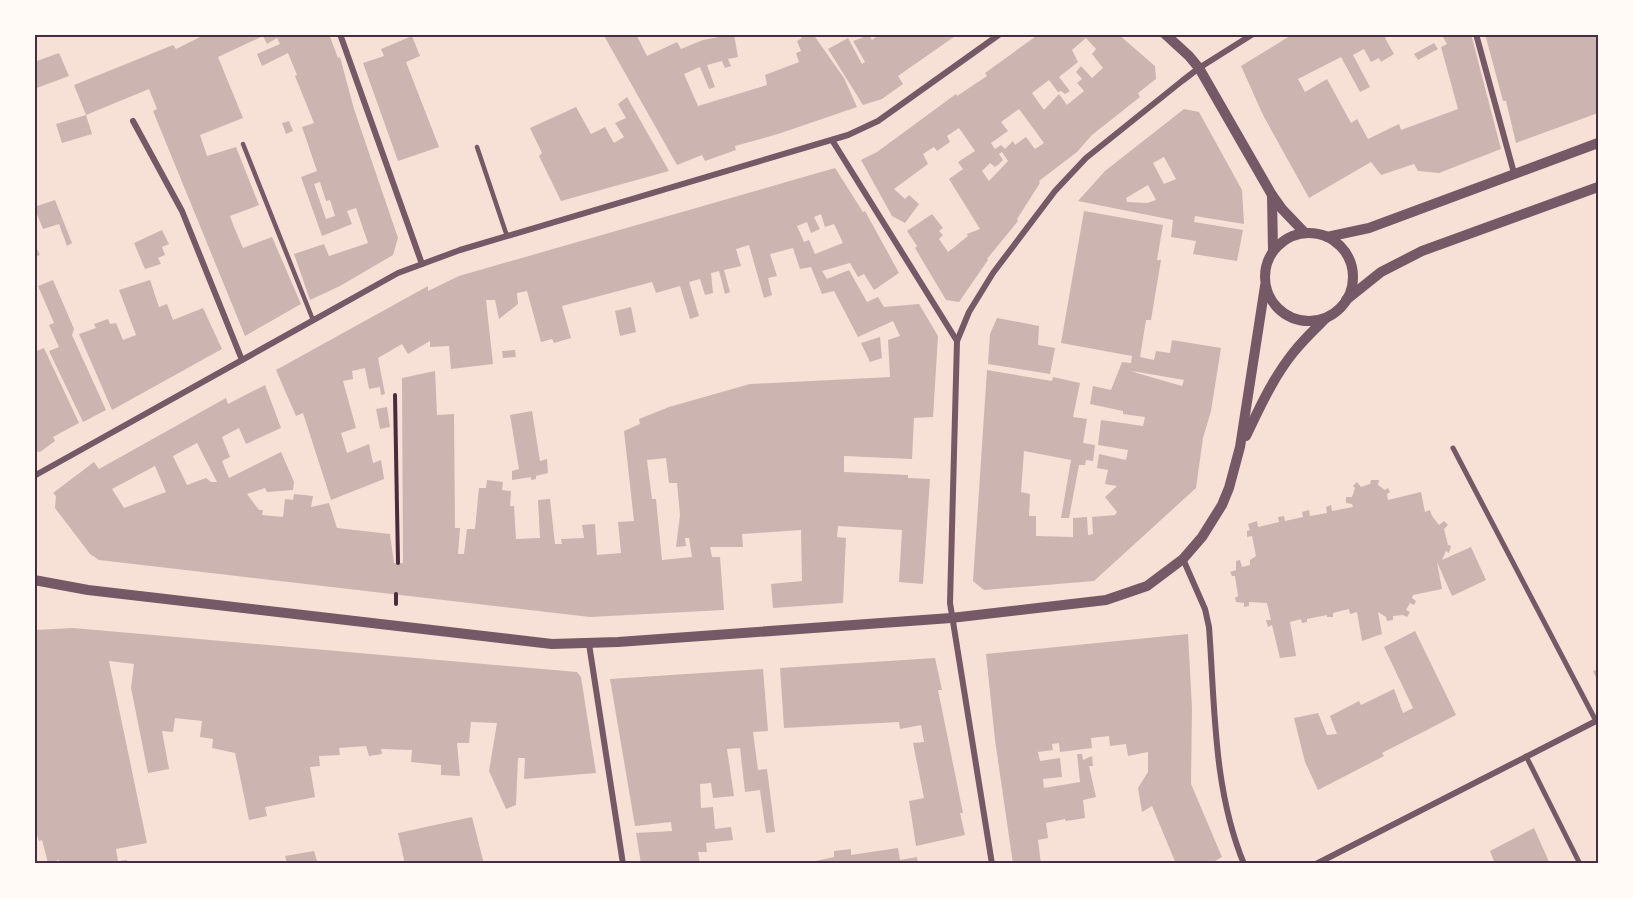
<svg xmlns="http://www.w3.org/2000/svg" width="1633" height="898" viewBox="0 0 1633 898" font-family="Manrope,sans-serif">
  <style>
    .building { fill: #ccb4b1; fill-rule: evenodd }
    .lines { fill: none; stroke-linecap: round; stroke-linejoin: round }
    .path { stroke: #4a2c40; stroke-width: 4 }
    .service { stroke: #755966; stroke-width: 4.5 }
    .pedestrian { stroke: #755966; stroke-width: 5 }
    .minor { stroke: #755966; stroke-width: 6 }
    .tertiary { stroke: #755966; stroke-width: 10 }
    .neatline { fill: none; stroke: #4a2c40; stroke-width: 2 }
  </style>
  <rect width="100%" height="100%" fill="#f7e1d7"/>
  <g class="building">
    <path d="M206,34H329L338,58L340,57L354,109L398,238L393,255L340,286L310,300L294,254L324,244L329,256L368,243L356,208L347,211L352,224L322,236L301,177L317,171L302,127L314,123L295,76L297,75L288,53L262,66L257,54L280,44L277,38L267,44L263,36L218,57L243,118L200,135L207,156L236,147L259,205L230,216L234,227L243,248L272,237L301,304L245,336L153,111L157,109L149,89L86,115L74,85L173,45L176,49ZM320,182L326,201L330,200L335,216L326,219L314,184Z"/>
    <path d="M603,34H636L647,56L677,42L681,49L703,40L734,34L738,57L728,59L731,66L725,68L722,61L707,65L715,87L709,89L700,67L684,74L698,106L767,85L765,75L799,62L796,53L801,51L797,41L802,38L800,34H813L844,78L857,107L778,134L735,146L736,150L705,161L702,155L677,165Z"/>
    <path d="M880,34H958L898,76L903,84L882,99L863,105L828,49L848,38L862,64L865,62L853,41L869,35L872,40Z"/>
    <path d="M1039,34H1118L1155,66L1156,79L1138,93L1140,97L1092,135L1077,152L1039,181L1040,183L1017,219L1018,221L987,259L988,260L959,302L946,300L915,248L917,246L907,231L932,214L943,228L939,231L943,235L939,239L948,252L968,236L967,234L980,229L949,179L963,169L958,162L975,151L959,128L947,136L950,142L937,151L934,147L923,154L928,164L894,189L905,199L909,195L919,204L905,223L892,216L861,160L877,152L956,94L957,96L987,76L985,73ZM1086,38L1096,49L1092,54L1103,68L1092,78L1081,66L1076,72L1082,79L1077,83L1084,91L1067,105L1059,94L1044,110L1032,93L1049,80L1058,92L1061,91L1065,94L1070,91L1059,77L1078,62L1072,50ZM1019,109L1044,143L1035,149L1026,137L1015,145L1013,141L1005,149L1001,145L995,149L991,143L1008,131L1001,122ZM1002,152L1008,161L989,181L982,171L990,163L995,167L999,164L1003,160L999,154Z"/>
    <path d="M1293,34H1391L1385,38L1394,54L1381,62L1379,58L1371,62L1364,49L1353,55L1370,87L1360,92L1341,57L1298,79L1305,92L1327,79L1351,123L1357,119L1368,139L1399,124L1401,130L1458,109L1441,47L1447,44L1443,37L1447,34H1458L1459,37L1471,34L1501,149L1439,173L1418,171L1414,164L1381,175L1371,162L1309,198L1263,115L1241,66Z"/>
    <path d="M1485,34H1598V113L1516,143L1506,101H1503Z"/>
    <path d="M412,36L420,56L406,62L439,147L398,161L363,63L384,56L381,49Z"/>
    <path d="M1434,43L1438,49L1418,60L1414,54Z"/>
    <path d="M59,53L69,76L34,89V62Z"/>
    <path d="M627,97L669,171L561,201L539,156L542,153L530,128L576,107L591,134L605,127L614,143L624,137L615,123L626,118L618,104Z"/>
    <path d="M1184,109L1199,112L1242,190L1244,224L1195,216L1194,222L1243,230L1237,261L1193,254L1196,241L1171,237L1173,220L1078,201L1105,171ZM1164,157L1176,179L1164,184L1153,163ZM1148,185L1156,200L1147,203L1127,202L1126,198Z"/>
    <path d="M86,115L92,134L62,143L56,124Z"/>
    <path d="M289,121L293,131L286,134L282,123Z"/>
    <path d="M835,168L863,212L865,211L899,273L874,290L864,274L858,277L850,263L822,271L827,279L849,270L867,302L878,297L884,307L919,304L938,336L933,417L914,418L912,459L844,456V472L908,475V478L930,479L923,584L899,582L902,530L838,526L837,537L846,538L843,603L773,608L771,584L802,581L801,530L742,534L743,547H710L712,557H720L724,610L590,617L99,560L90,554L55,508L56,496L53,493L94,462L99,469L226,398L228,404L265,385L281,428L246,444L239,428L222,437L230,457L222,461L229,478L281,452L294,482L293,490L267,492L265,488L247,494L259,510H263L262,515L283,517L285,499L293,500L294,494L313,496L311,507L329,503L337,528L390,534L394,563H403L402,378L435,371L437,415L454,414L455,528H460L458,554H464L467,529H475L479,488H486L487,480L503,482L502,490L511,491L510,506H514L516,539L540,538L538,500L550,499L555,544H562L561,539L584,538L582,525L595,524L597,555L621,553L618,522L634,521L624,431L640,424L639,419L669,407L750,384L890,377L888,340L900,336L893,321L858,337L834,291L822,294L811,267L800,269L793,248L770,254L777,276L768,278L772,295L764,298L749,245L736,249L741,266L724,270L730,292L725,294L719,271L711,273L713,293L705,295L700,279L689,282L699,316L690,319L680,286L656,293L652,282L562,306L571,338L554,343L552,339L541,342L527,291L517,293L518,304L499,319L495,300H486L493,364L451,369L449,346L430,347V341L408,354L402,344L378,358L385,394L381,395L380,387L369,389L365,368L352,371L353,379L343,381L356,428L341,433L347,453L369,444L373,463L381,460L384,479L331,500L303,413L296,416L276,370L428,286V291L459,276ZM821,214L825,227L834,224L843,243L815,254L809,240L804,242L797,226L807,222L811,233L820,229L814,217ZM197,443L217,482H211L206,478L187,485L173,456ZM666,458L669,483H677L680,515L676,547L686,546L685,538H689L692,557L662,560L656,499H652L647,460ZM155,466L166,492L124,508L112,489Z"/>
    <path d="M55,200L72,243L67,246L59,224L43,229L34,207Z"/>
    <path d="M1084,211L1163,225L1157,260H1161L1151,320H1146L1140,357L1154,360L1156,351L1170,353L1172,340L1221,348L1211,411L1203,438L1196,488L1094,581L984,590L973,581L987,370L1052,381L1053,377L1080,383L1073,417L1087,419L1083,443L1095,445L1093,461L1086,460L1085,465H1079L1069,518H1061L1071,460L1024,451L1021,492L1030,494L1029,516H1036V536L1073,537V518L1087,517L1088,535L1093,534L1092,517L1115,515L1117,512L1105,497L1117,486L1105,484L1108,470L1097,468L1099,454L1126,460L1128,450L1098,445L1101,420L1143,426L1145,417L1123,414V411L1090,404L1093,386L1111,390L1122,362L1131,363L1132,356L1061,343ZM1130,371L1138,372L1184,380L1182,386Z"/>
    <path d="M162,230L169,244L162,247L165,255L158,258L161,264L145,269L134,243Z"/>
    <path d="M34,242L40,255L34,257Z"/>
    <path d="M53,280L74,329L72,335L106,410L83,422L49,351L59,347L49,325L54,323L38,286Z"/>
    <path d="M150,280L159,307L167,304L173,320L203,308L222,349L112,410L79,334L96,328L94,324L108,319L110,324L116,323L123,340L136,335L119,290Z"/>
    <path d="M631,307L636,332L620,336L615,311Z"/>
    <path d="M997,318L1039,326L1038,345L1055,348L1050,374L988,364L990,334Z"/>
    <path d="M880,337L882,358L870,362L861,343Z"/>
    <path d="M44,348L79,423L53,437L55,441L40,452L34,451V352Z"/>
    <path d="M515,350L516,357L503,358L502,351Z"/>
    <path d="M387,407L390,427L380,429L376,409Z"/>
    <path d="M532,411L540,461L547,459L548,473L536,476V479L531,480V477L512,480V471L519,469L510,415Z"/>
    <path d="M1371,480H1379L1378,485L1385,490L1388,488L1390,492L1387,494L1388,500L1421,492L1425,512L1430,510L1432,516L1439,525L1444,521L1448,525L1444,529L1448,545L1451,546L1449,553L1446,551L1442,560L1471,547L1486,580L1452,596L1437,562L1442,589L1413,595L1412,598L1416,601L1414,605L1410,603L1406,610L1410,612L1407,617L1403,615L1393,616V620L1387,621L1386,617L1378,612L1382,634L1362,641L1357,612L1350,614L1349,609L1333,613V617H1327V615L1307,619V622L1302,623L1301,619L1290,622L1296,656L1280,658L1272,625L1268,627L1266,620H1271L1267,603L1249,602V606L1244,607V603L1236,602L1235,598L1238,596L1235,576H1232L1230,572L1236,570V561L1240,560L1242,567L1250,565V560L1256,556L1252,536L1247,537V531L1250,530L1248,524L1257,521L1258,527L1279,522L1278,517L1284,516L1285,521L1303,517L1302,512L1309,510L1310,516L1327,513L1326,507L1331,505L1332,511L1353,507L1352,504L1346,503V497H1352L1355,488L1353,486L1357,482L1361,487L1370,484Z"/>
    <path d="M73,628L577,672L581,677L596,773L524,779L525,758H518L516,805L506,809L489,771L497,723L471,722L469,743H457L460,776L441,775V765L411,762L412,750L381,749L382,754L369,756L366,746L339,748L340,755L319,756L320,766L310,767L315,797L265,807L267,816L249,820L235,753L212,748L213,739L200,737L202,721L175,718L173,732L162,731L169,769L148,773L131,688L134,664L109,661L147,843L116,849L118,861L127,860V864H60L59,860L48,863L42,840L39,841L34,826V630Z"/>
    <path d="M1415,631L1456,715L1382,753L1384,756L1318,790L1305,762L1294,718L1318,713L1327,735L1337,734L1330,716L1359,701L1361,705L1394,689L1403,713L1413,708L1384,647Z"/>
    <path d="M1188,634L1192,708L1191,784L1222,857L1210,864H1176L1152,806L1142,812L1138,788L1148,772V752L1128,756L1126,744L1110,746L1109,736L1091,738L1092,748L1060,752L1059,743L1052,744L1053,750L1038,752L1040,761L1060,758L1062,777L1043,779L1044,788L1080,782L1077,754H1082L1083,760L1092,756L1093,766H1089L1096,797L1083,800L1085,818L1066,821L1065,819L1046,823L1048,838L1038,840L1041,864H1013L995,740L986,654Z"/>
    <path d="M935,658L942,690H938L963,813H960L965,835L916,846L909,801L924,798L913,743L924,742L921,725L900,729L899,722L784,728L780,668Z"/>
    <path d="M763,669L768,731L753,732L758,770L767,769L775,832L766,833L760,790L745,792L740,748L727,749L734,796L713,798L711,783L700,784L701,808L713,807L715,829L731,827L733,840L706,843L707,852H698L700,864H641L636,833L672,831L671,822L635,826L610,679Z"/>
    <path d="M1598,669V682L1593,671Z"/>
    <path d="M472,817L484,864H405L398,833Z"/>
    <path d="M1534,828L1550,864H1490L1494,861L1490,851Z"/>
    <path d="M898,848L900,860L917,857L918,864H802L834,857V851L851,849V855Z"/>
    <path d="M314,851L318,864H287L285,856Z"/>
  </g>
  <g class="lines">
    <g class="path">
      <path d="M395,395L398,563"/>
      <path d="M396,604V594"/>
    </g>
    <g class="service">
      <path d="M243,144L313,320"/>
      <path d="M477,147L507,236"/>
    </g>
    <g class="pedestrian">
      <path d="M1453,448L1596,721"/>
      <path d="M1526,756L1580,864"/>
    </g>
    <g class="minor">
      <path d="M340,34L422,264"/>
      <path d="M1476,34L1514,173"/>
      <path d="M133,121L182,211L242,360"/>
      <path d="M832,140L957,341"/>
      <path d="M34,476L398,273L460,250L848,135L878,121L1000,34"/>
      <path d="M1183,559L1205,609L1209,627C1215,706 1213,789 1244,864"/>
      <path d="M589,644L623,864"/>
      <path d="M992,864L950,603L957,341L969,312L993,273L1055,191L1086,158L1182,81L1199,68L1253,34"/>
      <path d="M1316,864L1598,720"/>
    </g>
    <g class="tertiary">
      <path d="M1165,34L1189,56L1199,68L1272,195L1282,209L1305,233"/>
      <path d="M1272,195L1273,250"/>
      <circle cx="1309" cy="277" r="44"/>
      <path d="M1327,237L1369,228L1598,143"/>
      <path d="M1346,300L1381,272L1422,251L1598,187"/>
      <path d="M1246,436C1260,407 1273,378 1293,353C1303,340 1315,329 1326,318"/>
      <path d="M34,580L88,590L552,644L618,642L951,618L1106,600L1147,586L1183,559L1202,537L1222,505L1229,488L1240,447L1265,286"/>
    </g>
  </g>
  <rect width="1633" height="898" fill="none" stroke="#fffaf5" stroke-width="72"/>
  <rect x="36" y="36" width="1561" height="826" class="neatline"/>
</svg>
